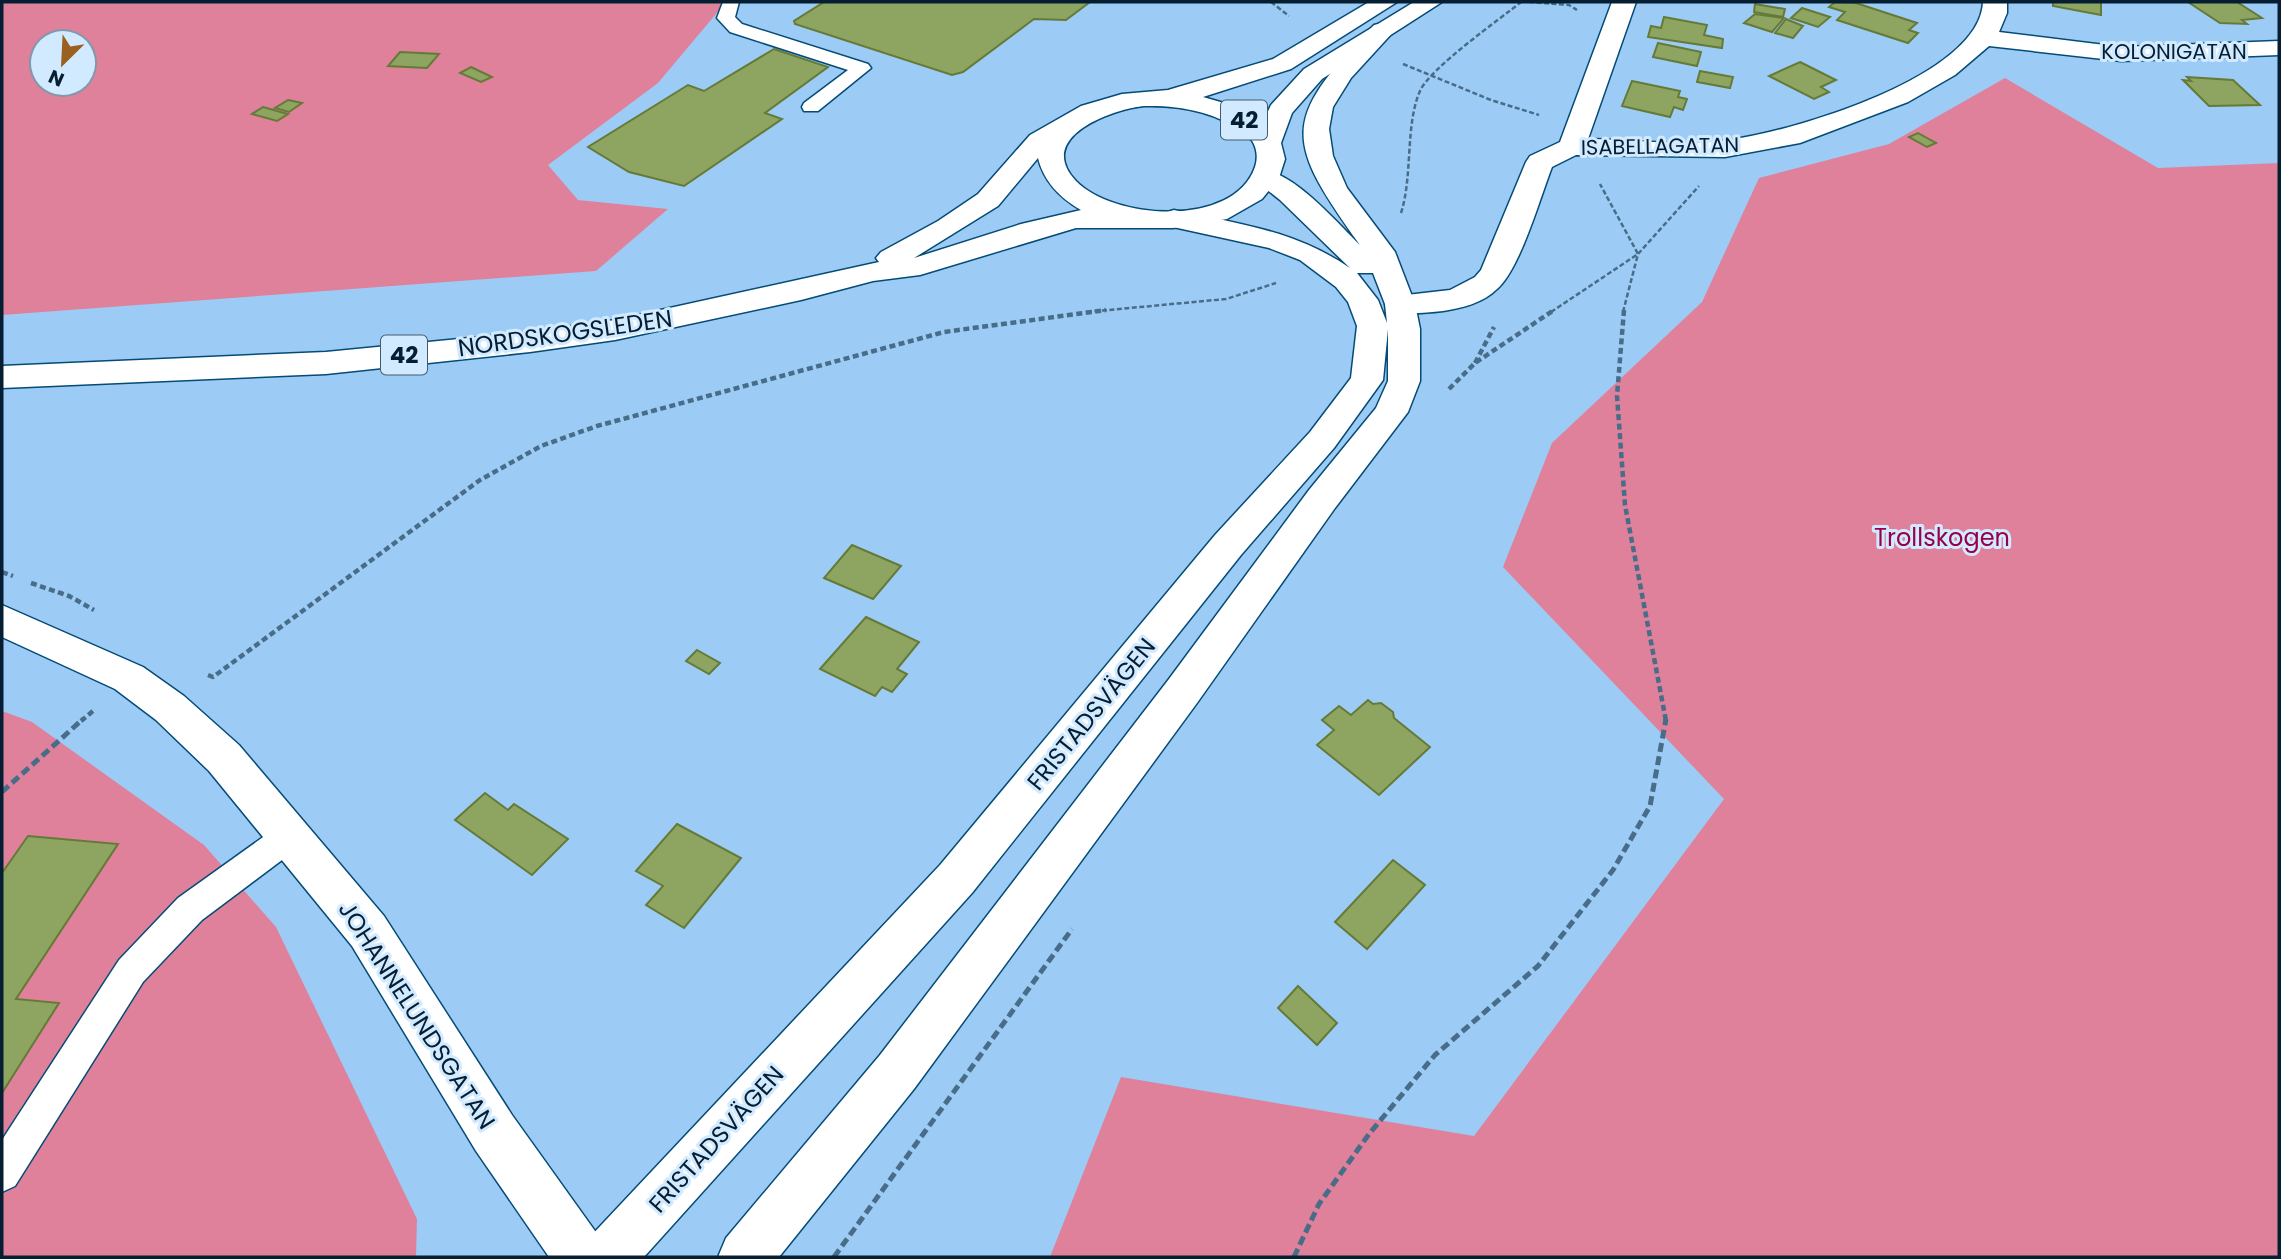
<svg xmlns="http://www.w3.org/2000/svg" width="2281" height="1259" viewBox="0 0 2281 1259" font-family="Poppins,sans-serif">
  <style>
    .green { fill: #df819a; fill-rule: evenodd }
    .building { fill: #8ea461; stroke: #657a37; stroke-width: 2 }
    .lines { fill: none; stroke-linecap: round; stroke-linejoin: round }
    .lane-casing { stroke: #044b76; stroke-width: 3 }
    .street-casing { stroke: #044b76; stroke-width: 3 }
    .secondary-casing { stroke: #044b76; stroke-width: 3 }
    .primary-casing { stroke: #044b76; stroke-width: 3 }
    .path-far2 { stroke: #496c89; stroke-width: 2.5; stroke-dasharray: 5 2.5; stroke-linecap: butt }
    .path-far1 { stroke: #496c89; stroke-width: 4.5; stroke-dasharray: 6 3.5; stroke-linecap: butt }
    .path { stroke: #496c89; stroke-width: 5; stroke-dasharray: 9 4.5; stroke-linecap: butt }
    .lane { fill: #fff; fill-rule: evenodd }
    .street { fill: #fff; fill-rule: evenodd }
    .secondary { fill: #fff; fill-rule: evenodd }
    .primary { fill: #fff; fill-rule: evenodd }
    .labels { text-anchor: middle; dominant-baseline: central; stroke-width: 6; stroke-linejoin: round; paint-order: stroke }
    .far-street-label { font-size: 21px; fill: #051e31; stroke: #d2eaff }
    .shield { fill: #d2eaff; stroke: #425b6f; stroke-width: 2 }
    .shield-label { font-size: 23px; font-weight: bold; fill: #051e31 }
    .street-label { font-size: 24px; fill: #051e31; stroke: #d2eaff }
    .park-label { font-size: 24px; fill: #990147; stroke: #d2eaff }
  </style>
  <rect width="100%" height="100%" fill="#9cccf5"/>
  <g class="green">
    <path d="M2,2H726L658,83L548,165L578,200L668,209L596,271L2,315ZM42,42H84V84H42Z"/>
    <path d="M2005,78L2158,168L2279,163V1257H1050L1121,1077L1474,1136L1724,799L1503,567L1552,443L1702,302L1759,178L1889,144Z"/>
    <path d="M2,711L32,722L204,845L276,927L417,1219L416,1257H2Z"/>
  </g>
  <g class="building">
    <path d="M824,2H1090L1066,20L1034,19L963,72L952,75L795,24L794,21Z"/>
    <path d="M1835,2L1856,3L1917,23L1909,30L1918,33L1908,43L1837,20L1845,12L1829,7Z"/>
    <path d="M2053,2H2101V15L2053,6Z"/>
    <path d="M2188,2H2237L2262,18L2242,20L2247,24L2220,23Z"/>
    <path d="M1755,4L1785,9L1783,17L1754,12Z"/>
    <path d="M1802,8L1830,17L1818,27L1791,18Z"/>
    <path d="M1755,14L1784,18L1772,32L1744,23Z"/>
    <path d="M1664,17L1707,25L1704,35L1723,39L1722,48L1648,37L1651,26L1661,28Z"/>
    <path d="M1786,19L1803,26L1793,38L1775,33Z"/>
    <path d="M1658,43L1701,52L1697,66L1653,57Z"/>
    <path d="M774,49L828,67L765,113L782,119L684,186L629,172L588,147L688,85L704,91Z"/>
    <path d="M400,52L439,54L427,68L388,66Z"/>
    <path d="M1800,62L1836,80L1821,87L1829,92L1814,99L1769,76Z"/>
    <path d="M471,67L492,77L481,82L460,73Z"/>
    <path d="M1700,71L1733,77L1730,88L1697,82Z"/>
    <path d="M2187,77L2233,80L2260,105L2209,106L2183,80L2191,81Z"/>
    <path d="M1632,81L1680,91L1678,97L1687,99L1683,110L1674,107L1670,117L1622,106Z"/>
    <path d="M288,100L302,103L289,112L275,108Z"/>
    <path d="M263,107L288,114L277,121L252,114Z"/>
    <path d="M1918,133L1936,143L1927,147L1909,137Z"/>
    <path d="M852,545L901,566L873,599L824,578Z"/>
    <path d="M866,617L919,642L897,669L907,674L892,692L882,687L875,696L820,669Z"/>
    <path d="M697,650L720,663L709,674L686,661Z"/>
    <path d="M1368,700L1373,704L1381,703L1393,712L1394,718L1430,747L1379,795L1317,745L1334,730L1322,720L1339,706L1351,715Z"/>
    <path d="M485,793L508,810L514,804L568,839L532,875L455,820Z"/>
    <path d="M677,824L741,858L684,928L646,905L663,886L636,871Z"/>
    <path d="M28,836L118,844L16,999L59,1003L2,1093V873Z"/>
    <path d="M1393,860L1425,885L1367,949L1335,922Z"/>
    <path d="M1298,986L1337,1023L1317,1045L1278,1008Z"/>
  </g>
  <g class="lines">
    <g class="lane-casing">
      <g id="lane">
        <path d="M723,2H739L735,17L742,24L868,64L871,68L818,111H804L802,107L804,103L848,70L730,32L717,18Z"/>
        <path d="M291,821L302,825L307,835L302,845L202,920L143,982L15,1186L2,1192V1140L119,960L178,898L280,825Z"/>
      </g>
    </g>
    <g class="street-casing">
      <g id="street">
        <path d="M1612,2H1636L1588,139C1631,140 1687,146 1728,140C1791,132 1980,77 1983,2H2007V13L1999,32L2121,47L2279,41V55L2121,61L1989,46L1955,75L1908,102L1800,143L1725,157L1576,155L1552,167C1540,198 1520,269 1497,289C1483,303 1462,308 1443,311C1425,313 1406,315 1389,311L1385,304L1389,297L1450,290L1475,277L1481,270L1526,162L1530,156L1560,142Z"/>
        <path d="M2,605L143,667L184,696L239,745L384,916L512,1115L600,1238L608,1257H549L476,1151L352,946L209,771L156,720L115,689L2,637Z"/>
      </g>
    </g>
    <g class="secondary-casing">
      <path id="secondary" d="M1383,23L1392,25L1395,30L1351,78L1333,107L1329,129L1333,156L1347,188L1395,252L1415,304L1420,329V381L1408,412L1335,508L1197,703L914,1089L779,1257H718L726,1238L880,1055L1169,679L1309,490L1376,408L1388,381V329L1383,380L1334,448L1241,555L972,893L644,1257H581L589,1238L940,865L1215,535L1310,432L1351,378L1357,326L1348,302L1336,287L1300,260L1269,248L1164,225L1160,219L1164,213L1174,210C1239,224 1294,230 1350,268L1280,200L1251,177L1255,171C1287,163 1337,223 1360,245C1283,138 1282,120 1374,25ZM1357,273H1373L1385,304L1387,323L1378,300Z"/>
    </g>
    <g class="primary-casing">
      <path id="primary" d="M1369,2H1397L1291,69L1203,97L1231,105L1263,122L1271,105L1304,69L1414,2H1442L1322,79L1292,113L1281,143L1285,159L1279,178L1262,199L1227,219L1173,228H1076L920,275L873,281L801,300L615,340L530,352L326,374L2,388V366L326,352L530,332L615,320L879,262L876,258L881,252L938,221L978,194L1030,135L1081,106L1122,94L1168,90L1273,59ZM1144,106C1179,105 1217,112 1246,134C1256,142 1259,155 1255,167C1234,228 1114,220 1076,181C1034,137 1113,109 1144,106ZM1038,158C1044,182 1060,198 1081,210L1021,224L914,258L998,206Z"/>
    </g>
    <g class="path-far2">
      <path d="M1271,2L1289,16"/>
      <path d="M1529,2L1569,5L1577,10"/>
      <path d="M1403,64L1491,100L1539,115"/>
      <path d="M1401,213C1413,176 1405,125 1420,91C1430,68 1499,20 1521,2"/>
      <path d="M1087,312L1226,299L1276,283"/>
      <path d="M1551,312L1638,254L1600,184"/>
      <path d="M1623,312L1638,254L1699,186"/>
    </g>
    <g class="path-far1">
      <path d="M1624,310L1617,396L1625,505L1666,721"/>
      <path d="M1475,363L1494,327"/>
      <path d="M1449,389L1475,363L1554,310"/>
      <path d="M2,572L13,576"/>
      <path d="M31,583L69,596L94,610"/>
      <path d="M208,675L213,677L480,480L541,446L597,426L944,332L1106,310"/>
      <path d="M81,721L93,711"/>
    </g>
    <g class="path">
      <path d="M2,792L83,719"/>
      <path d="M834,1257L1072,929"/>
      <path d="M1294,1257L1319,1204L1369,1134L1435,1055L1538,966L1613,870L1650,806L1666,719"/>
    </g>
    <use href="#lane" class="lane"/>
    <use href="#street" class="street"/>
    <use href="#secondary" class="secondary"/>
    <use href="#primary" class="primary"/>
  </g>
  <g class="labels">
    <g class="far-street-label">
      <text x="2174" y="51">KOLONIGATAN</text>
      <text transform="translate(1660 146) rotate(-1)">ISABELLAGATAN</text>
    </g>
    <g class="shield">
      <rect x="1221" y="100.5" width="46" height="39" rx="5"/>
      <rect x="381" y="335.5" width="46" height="39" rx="5"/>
    </g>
    <g class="shield-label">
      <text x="1244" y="120">42</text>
      <text x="404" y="355">42</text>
    </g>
    <g class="street-label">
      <text transform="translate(565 333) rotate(-8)">NORDSKOGSLEDEN</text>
      <text transform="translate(1091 714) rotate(-51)">FRISTADSVÄGEN</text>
      <text transform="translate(417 1015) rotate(57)">JOHANNELUNDSGATAN</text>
      <text transform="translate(716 1139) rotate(-48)">FRISTADSVÄGEN</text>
    </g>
    <g class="park-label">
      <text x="1942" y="537">Trollskogen</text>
    </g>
  </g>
  <rect width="2281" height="1259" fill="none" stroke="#051e31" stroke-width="7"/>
  <g transform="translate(63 63) rotate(204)"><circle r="33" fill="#d2eaff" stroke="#8098ad" stroke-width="2"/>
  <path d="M0-5L12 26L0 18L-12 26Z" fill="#9a601f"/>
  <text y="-10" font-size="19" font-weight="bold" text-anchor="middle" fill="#051e31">N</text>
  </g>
</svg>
